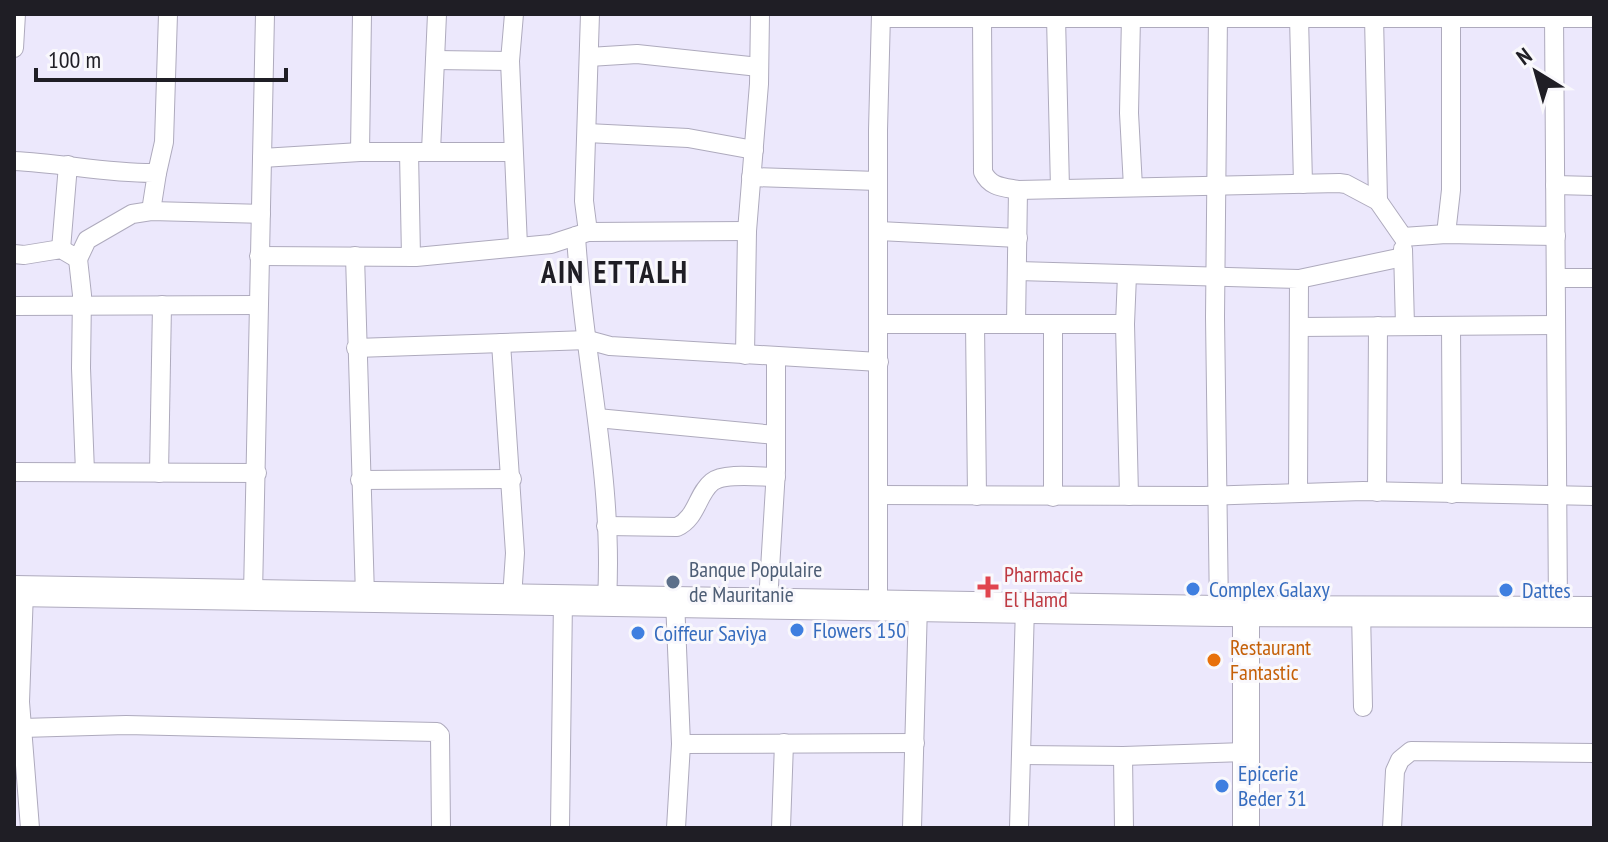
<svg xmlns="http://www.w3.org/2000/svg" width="1608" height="842" viewBox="0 0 1608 842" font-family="'PT Sans Narrow',sans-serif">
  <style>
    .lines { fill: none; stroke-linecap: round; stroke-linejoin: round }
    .street-casing { stroke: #aeaabd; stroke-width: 20 }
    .secondary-casing { stroke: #aeaabd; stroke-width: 28 }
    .primary-casing { stroke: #aeaabd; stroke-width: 32 }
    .street { stroke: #fff; stroke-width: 18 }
    .secondary { stroke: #fff; stroke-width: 26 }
    .primary { stroke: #fff; stroke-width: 30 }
    .service-dot { fill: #5c6f8a; stroke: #f9f8fc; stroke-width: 3 }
    .health-dot { fill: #e0444e; stroke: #f9f8fc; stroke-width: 3 }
    .shop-dot { fill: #3f7fe0; stroke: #f9f8fc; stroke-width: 3 }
    .food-dot { fill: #e8710a; stroke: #f9f8fc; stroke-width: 3 }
    .labels { text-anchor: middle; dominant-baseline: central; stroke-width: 6; stroke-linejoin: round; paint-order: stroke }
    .service-label { font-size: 22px; fill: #4e5e75; stroke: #f9f8fc; text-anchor: start }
    .health-label { font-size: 22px; fill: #be3a42; stroke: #f9f8fc; text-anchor: start }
    .shop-label { font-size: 22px; fill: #366cbe; stroke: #f9f8fc; text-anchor: start }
    .food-label { font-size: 22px; fill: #c56008; stroke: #f9f8fc; text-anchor: start }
    .district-label { font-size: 30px; font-weight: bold; letter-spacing: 2px; fill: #1f1e25; stroke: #f9f8fc }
  </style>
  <rect width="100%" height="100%" fill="#ece8fc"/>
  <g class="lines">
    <g class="street-casing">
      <g id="street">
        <path d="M514,14L510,61L518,246"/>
        <path d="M1218,14L1215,317L1219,611"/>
        <path d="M1554,14L1558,612"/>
        <path d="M1056,17L1060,189"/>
        <path d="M1131,17L1129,113L1133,187"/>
        <path d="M1299,17L1303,184"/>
        <path d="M1374,17L1378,201"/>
        <path d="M881,18H1594"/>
        <path d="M982,18L983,172C990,187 1002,187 1018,190L1339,183L1346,184L1378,201L1403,237L1446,234L1556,236"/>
        <path d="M14,48L16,14"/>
        <path d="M589,57L637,54L759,67"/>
        <path d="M435,60L510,61"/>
        <path d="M587,133L688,138L754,150"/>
        <path d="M431,151L437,14"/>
        <path d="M360,152L362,14"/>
        <path d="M409,152L411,257"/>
        <path d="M262,158L360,152H512"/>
        <path d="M14,161C62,163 109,174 157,173L151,211"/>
        <path d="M157,173L164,142L168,14"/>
        <path d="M751,177L878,181"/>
        <path d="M1555,185L1594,186"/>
        <path d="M879,231L1018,238"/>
        <path d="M588,232L584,201L590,14"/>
        <path d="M1446,234L1451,190V17"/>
        <path d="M576,236C583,357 614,478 607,599"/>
        <path d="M61,249L68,165"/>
        <path d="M1403,249L1405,326"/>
        <path d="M14,254L24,255L61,249L78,259L87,240L132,214L151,211L261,214"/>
        <path d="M259,256L416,257L551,244L588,232L747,231"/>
        <path d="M355,256L365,596"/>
        <path d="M78,259L82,295L81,368L85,472"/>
        <path d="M1018,271L1299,279L1298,493"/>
        <path d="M1127,275L1125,324L1129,496"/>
        <path d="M1556,278H1594"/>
        <path d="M1299,279L1403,257"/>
        <path d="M14,306L258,305"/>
        <path d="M879,324H1125"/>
        <path d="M975,324L977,496"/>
        <path d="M1016,324L1018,190"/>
        <path d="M1053,324V497"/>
        <path d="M1451,326L1452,494"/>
        <path d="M1299,327L1556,325"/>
        <path d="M501,343L515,553L512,598"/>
        <path d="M356,348L588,340L610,346L879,362"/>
        <path d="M745,355L747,231L759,84L760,14"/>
        <path d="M597,418L776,435"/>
        <path d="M14,472L257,473"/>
        <path d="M159,473L162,305"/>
        <path d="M360,480L512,479"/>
        <path d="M1377,492L1378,326"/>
        <path d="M878,495L1204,496L1363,491L1594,496"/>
        <path d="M606,526L677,527C697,518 697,494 712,482C724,472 760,477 776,477"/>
        <path d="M24,591L20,702L30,828"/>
        <path d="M253,594L265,14"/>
        <path d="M675,600L681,744L676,828"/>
        <path d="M768,602L776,470V358"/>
        <path d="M878,603V130L881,14"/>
        <path d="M1361,611L1363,707"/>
        <path d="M22,728L126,725L437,732L440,735L441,828"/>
        <path d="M681,744L915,743"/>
        <path d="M1021,755L1123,756L1245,752"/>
        <path d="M1123,756L1124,828"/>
        <path d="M560,828L563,599"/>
        <path d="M781,828L784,743"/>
        <path d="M912,828L918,604"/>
        <path d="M1019,828L1025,606"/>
        <path d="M1392,828L1395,771L1400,760L1411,751L1594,753"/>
      </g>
    </g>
    <g class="secondary-casing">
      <path id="secondary" d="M1246,828V610"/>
    </g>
    <g class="primary-casing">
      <path id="primary" d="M14,591L1219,611L1594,612"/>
    </g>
    <use href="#street" class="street"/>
    <use href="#secondary" class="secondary"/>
    <use href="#primary" class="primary"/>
  </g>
  <circle class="service-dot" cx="673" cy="582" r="8"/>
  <path class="health-dot" d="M984 575h8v8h8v8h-8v8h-8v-8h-8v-8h8z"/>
  <g class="shop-dot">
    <circle cx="1193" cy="589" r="8"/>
    <circle cx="1506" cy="590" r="8"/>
    <circle cx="797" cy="630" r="8"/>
    <circle cx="638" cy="633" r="8"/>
    <circle cx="1222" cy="786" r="8"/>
  </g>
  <circle class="food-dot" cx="1214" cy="660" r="8"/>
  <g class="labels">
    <g class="service-label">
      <text x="689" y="569">Banque Populaire<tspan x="689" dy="25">de Mauritanie</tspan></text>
    </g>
    <g class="health-label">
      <text x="1004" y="574">Pharmacie<tspan x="1004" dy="25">El Hamd</tspan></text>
    </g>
    <g class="shop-label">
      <text x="1209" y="589">Complex Galaxy</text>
      <text x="1522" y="590">Dattes</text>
      <text x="813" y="630">Flowers 150</text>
      <text x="654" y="633">Coiffeur Saviya</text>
      <text x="1238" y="773">Epicerie<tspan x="1238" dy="25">Beder 31</tspan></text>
    </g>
    <g class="food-label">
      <text x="1230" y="647">Restaurant<tspan x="1230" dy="25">Fantastic</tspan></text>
    </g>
    <g class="district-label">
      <text x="615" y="271">AIN ETTALH</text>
    </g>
  </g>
  <rect width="1608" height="842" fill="none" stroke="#1f1e25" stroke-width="32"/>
  <g transform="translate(1536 72) rotate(323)" stroke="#f9f8fc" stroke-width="6" paint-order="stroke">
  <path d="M0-6L14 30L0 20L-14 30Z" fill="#1f1e25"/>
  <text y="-12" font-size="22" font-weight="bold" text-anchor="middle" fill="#1f1e25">N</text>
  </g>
  <path d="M36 68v12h250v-12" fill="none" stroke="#1f1e25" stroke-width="4"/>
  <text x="48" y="68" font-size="24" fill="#1f1e25" stroke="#f9f8fc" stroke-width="6" paint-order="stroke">100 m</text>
</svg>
